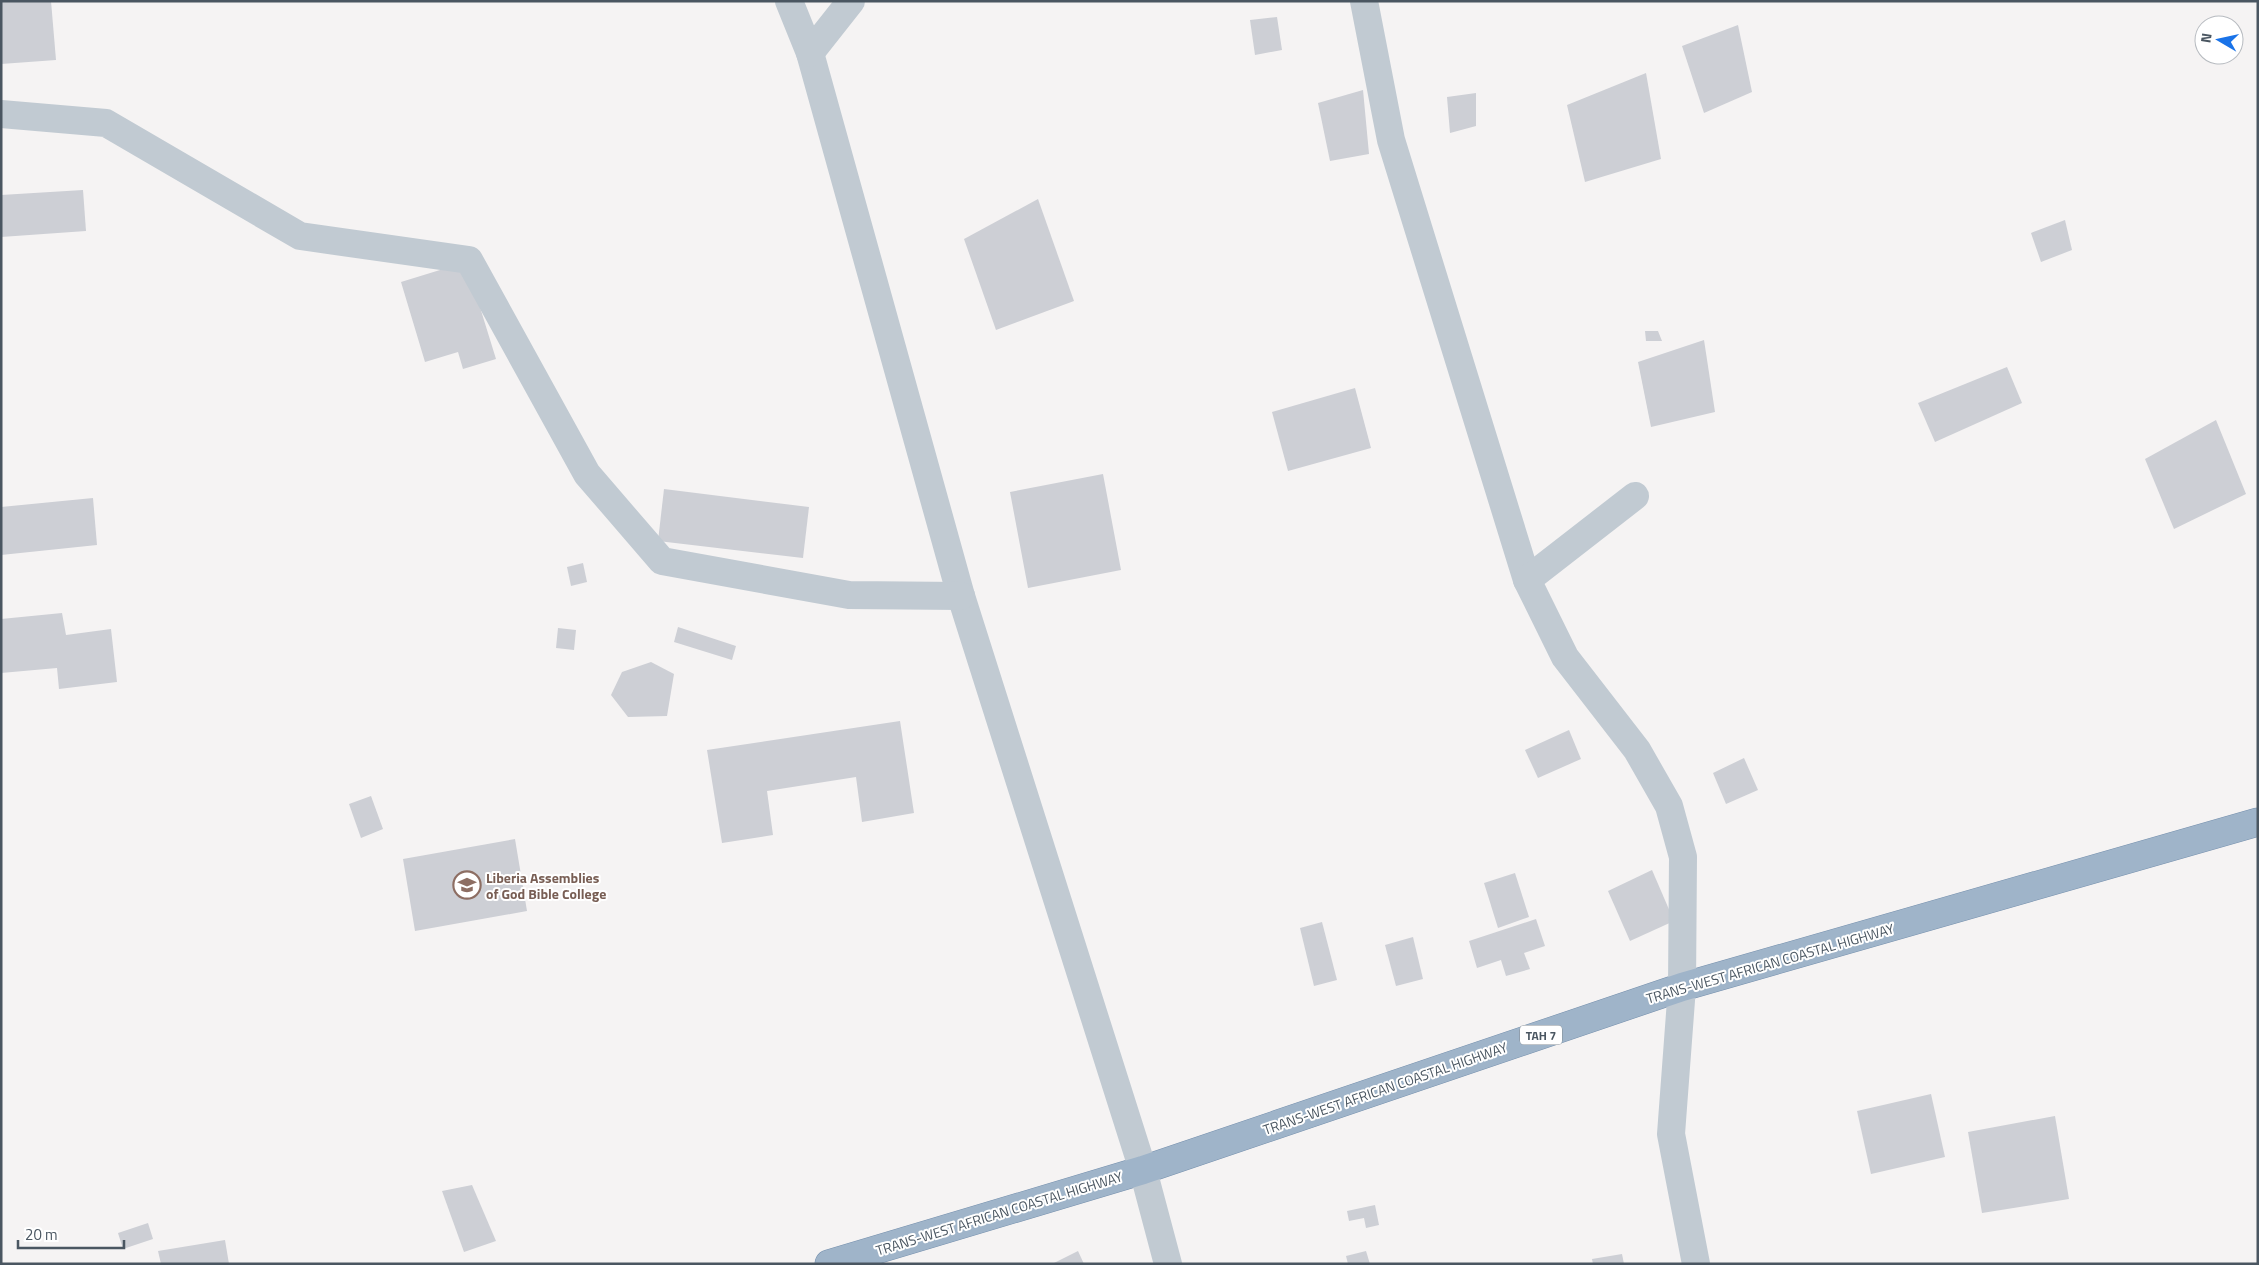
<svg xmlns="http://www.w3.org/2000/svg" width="2259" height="1265" viewBox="0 0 2259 1265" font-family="'Titillium Web',sans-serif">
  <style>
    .building { fill: #cdcfd5 }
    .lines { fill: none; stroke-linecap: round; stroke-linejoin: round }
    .trunk-casing { stroke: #7690ad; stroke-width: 29 }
    .minor { stroke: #c1cad2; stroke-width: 28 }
    .trunk { stroke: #9fb4c9; stroke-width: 28 }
    .labels { text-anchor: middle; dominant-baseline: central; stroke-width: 4; stroke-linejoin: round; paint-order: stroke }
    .shield { fill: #fff; stroke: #808990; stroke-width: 1 }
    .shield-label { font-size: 12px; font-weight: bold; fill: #4a5661 }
    .education-label { font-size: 14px; font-weight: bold; fill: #785e54; stroke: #fff; text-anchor: start }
    .street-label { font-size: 14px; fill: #4a5661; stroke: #fff }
  </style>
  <rect width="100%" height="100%" fill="#f5f3f3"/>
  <g class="building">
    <path d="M1,1H51L56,60L1,64Z"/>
    <path d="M1277,17L1282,50L1255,55L1250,20Z"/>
    <path d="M1738,25L1752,92L1704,113L1682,46Z"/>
    <path d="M1646,73L1661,159L1585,182L1567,105Z"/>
    <path d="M1363,90L1369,154L1330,161L1318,103Z"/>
    <path d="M1476,93V126L1450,133L1447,97Z"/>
    <path d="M83,190L86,231L1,237V195Z"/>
    <path d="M1038,199L1074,301L996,330L964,239Z"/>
    <path d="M2065,220L2072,250L2041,262L2031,233Z"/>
    <path d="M466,262L496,359L463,369L458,352L425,362L401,282Z"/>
    <path d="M1645,331H1658L1662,341H1646Z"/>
    <path d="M1704,340L1715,412L1651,427L1638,362Z"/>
    <path d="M2007,367L2022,403L1935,442L1918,403Z"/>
    <path d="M1355,388L1371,448L1288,471L1272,412Z"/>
    <path d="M2216,420L2246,494L2174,529L2145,459Z"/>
    <path d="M1103,474L1121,570L1028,588L1010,492Z"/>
    <path d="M664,489L809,507L803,558L658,541Z"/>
    <path d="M93,498L97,545L1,555V507Z"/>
    <path d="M583,563L587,582L571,586L567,567Z"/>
    <path d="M62,613L66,635L111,629L117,682L59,689L57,668L1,673V619Z"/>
    <path d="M678,627L736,646L732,660L674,642Z"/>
    <path d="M558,628L576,630L574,650L556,648Z"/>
    <path d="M651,662L674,674L667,716L628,717L611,695L622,672Z"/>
    <path d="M900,721L914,813L862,822L856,777L767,791L773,835L722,843L707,750Z"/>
    <path d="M1569,730L1581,759L1538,778L1525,750Z"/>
    <path d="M1744,758L1758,790L1726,804L1713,773Z"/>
    <path d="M371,796L383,829L361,838L349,804Z"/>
    <path d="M515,839L527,911L415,931L403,859Z"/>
    <path d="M1652,870L1674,921L1630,941L1608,891Z"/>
    <path d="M1515,873L1529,917L1498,928L1484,883Z"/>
    <path d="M1536,919L1545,946L1524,953L1530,969L1506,976L1501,960L1477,968L1469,941Z"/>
    <path d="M1322,922L1337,980L1314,986L1300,928Z"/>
    <path d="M1413,937L1423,979L1396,986L1385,945Z"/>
    <path d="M1931,1094L1945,1157L1871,1174L1857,1111Z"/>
    <path d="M2055,1116L2069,1199L1982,1213L1968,1132Z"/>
    <path d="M472,1185L496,1241L464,1252L442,1191Z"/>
    <path d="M1375,1205L1379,1225L1366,1228L1364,1218L1349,1221L1347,1211Z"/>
    <path d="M148,1223L153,1239L123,1249L118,1233Z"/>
    <path d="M225,1240L229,1264H161L158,1251Z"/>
    <path d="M1078,1251L1084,1264H1052Z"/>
    <path d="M1366,1251L1370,1264H1348L1346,1256Z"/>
    <path d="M1622,1254L1624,1264H1593L1592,1259Z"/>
  </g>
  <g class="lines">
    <g class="trunk-casing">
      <path id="trunk" d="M829,1264L1143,1170L1682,987L2258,822"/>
    </g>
    <g class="minor">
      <path d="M789,1L810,53L961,596L1143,1170L1168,1264"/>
      <path d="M1364,1L1391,140L1527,580"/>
      <path d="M810,53L851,1"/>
      <path d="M1,114L106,123L300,236L469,260L587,474L662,561L849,595L961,596"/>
      <path d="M1635,496L1527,580L1565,657L1637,750L1669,806L1683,857L1682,987L1671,1134L1696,1264"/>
    </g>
    <use href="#trunk" class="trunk"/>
  </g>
  <defs>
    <g id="university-ring" transform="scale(1.4375)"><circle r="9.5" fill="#fff" stroke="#8d6e63" stroke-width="1.5"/><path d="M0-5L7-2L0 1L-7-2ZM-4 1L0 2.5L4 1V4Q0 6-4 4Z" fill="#8d6e63"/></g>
  </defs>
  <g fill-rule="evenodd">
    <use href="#university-ring" x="467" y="885"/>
  </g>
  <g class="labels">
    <rect class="shield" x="1520" y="1025.5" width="42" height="19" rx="4"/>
    <g class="shield-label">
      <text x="1541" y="1035">TAH 7</text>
    </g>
    <g class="education-label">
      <text x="486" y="877">Liberia Assemblies<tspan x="486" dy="16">of God Bible College</tspan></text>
    </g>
    <g class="street-label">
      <text transform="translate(1770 963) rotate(-16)">TRANS-WEST AFRICAN COASTAL HIGHWAY</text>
      <text transform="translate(1385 1088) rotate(-19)">TRANS-WEST AFRICAN COASTAL HIGHWAY</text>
      <text transform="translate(999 1213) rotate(-17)">TRANS-WEST AFRICAN COASTAL HIGHWAY</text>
    </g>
  </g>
  <rect width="2259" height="1265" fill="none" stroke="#4a5661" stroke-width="5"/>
  <g transform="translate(2219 40) rotate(279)"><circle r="24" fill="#ffffff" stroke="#b7bbc0"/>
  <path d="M0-4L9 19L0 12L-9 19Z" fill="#1a73e8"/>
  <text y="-8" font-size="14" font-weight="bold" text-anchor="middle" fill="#4a5661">N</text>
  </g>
  <path d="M18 1240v8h106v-8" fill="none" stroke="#4a5661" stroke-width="2.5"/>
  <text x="25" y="1240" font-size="15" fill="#4a5661" stroke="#ffffff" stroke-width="4" paint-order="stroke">20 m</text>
</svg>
